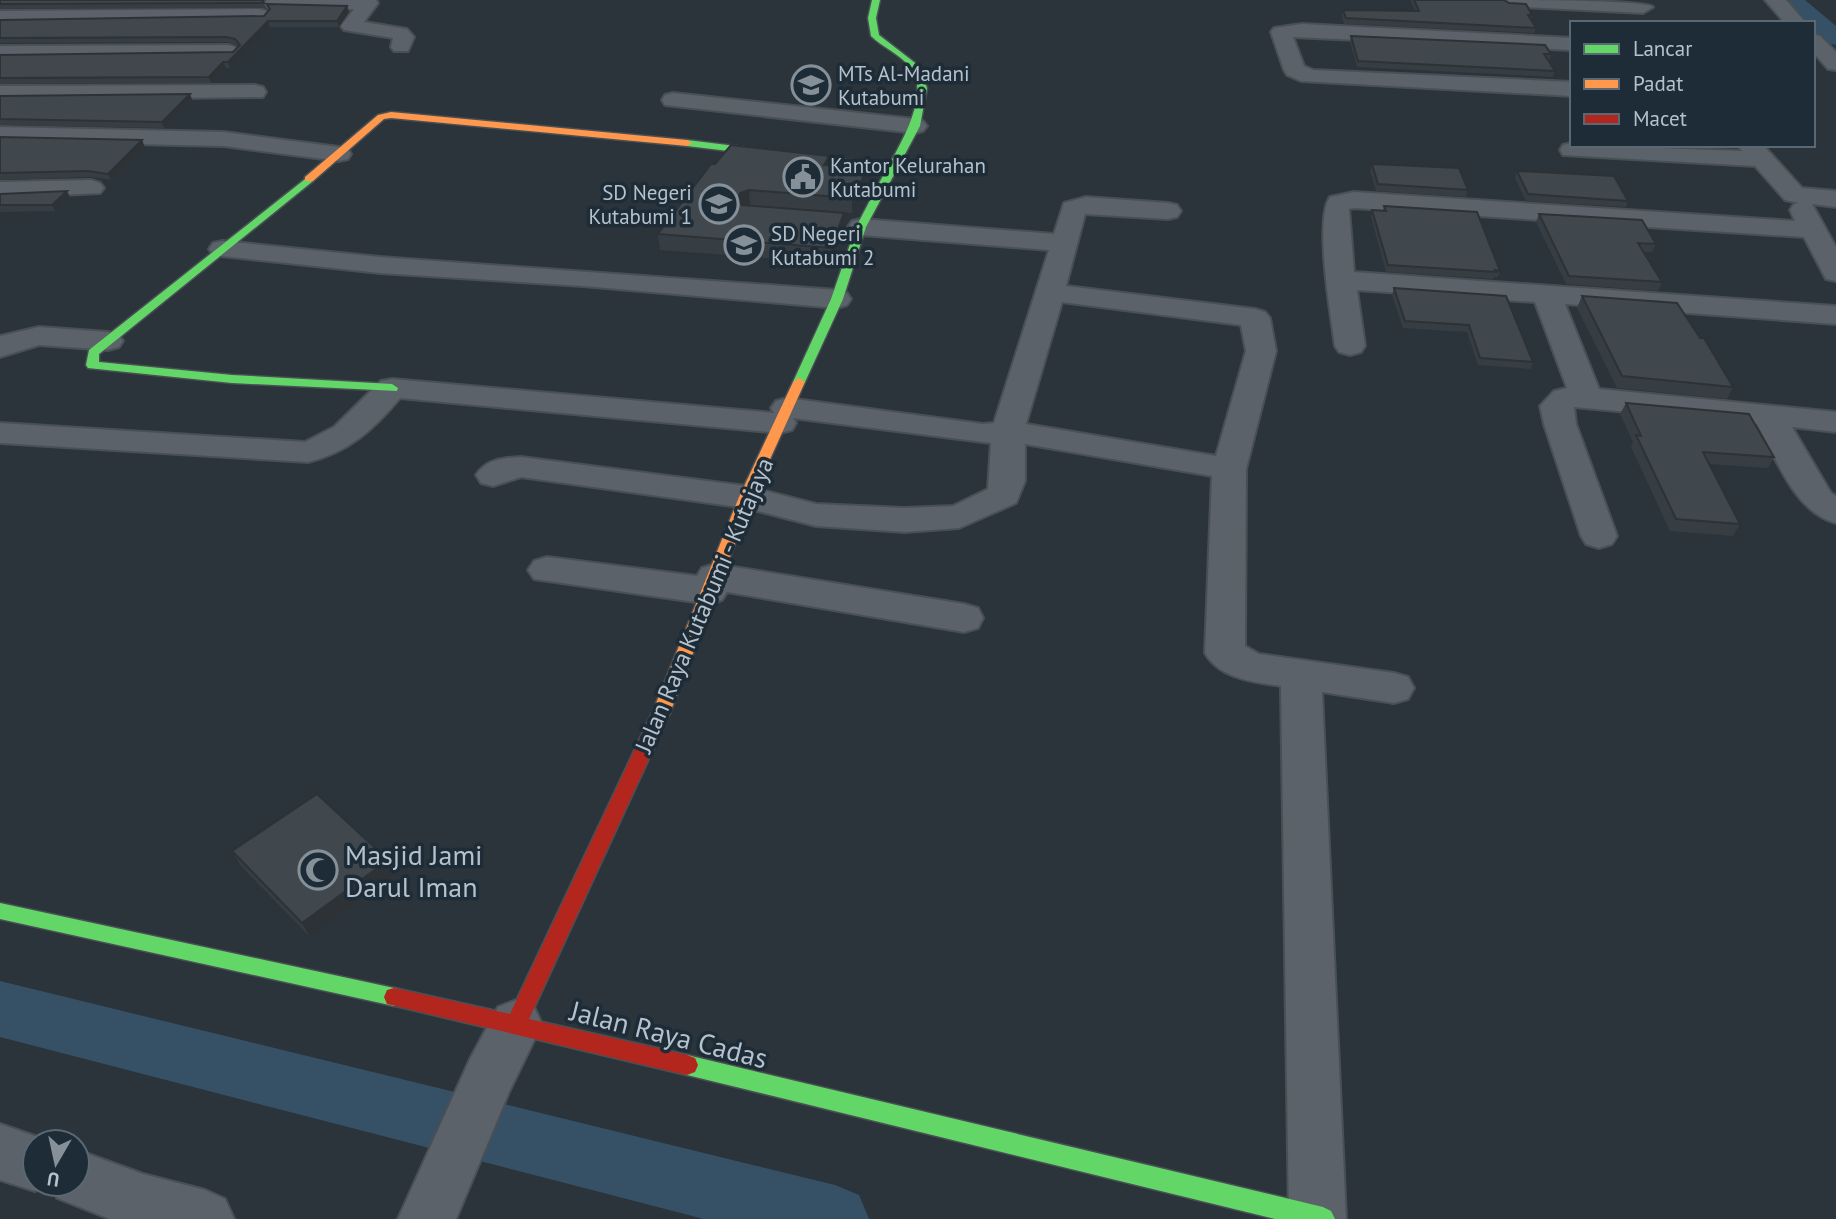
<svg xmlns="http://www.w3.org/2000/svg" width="1836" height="1219" viewBox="0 0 1836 1219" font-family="'PT Sans',sans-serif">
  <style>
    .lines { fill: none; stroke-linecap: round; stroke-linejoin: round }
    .canal { fill: #365166; fill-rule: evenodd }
    .street-casing { stroke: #495055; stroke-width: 4 }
    .fast-casing { stroke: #495055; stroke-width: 3 }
    .slow-casing { stroke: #495055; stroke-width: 3 }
    .jam-casing { stroke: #495055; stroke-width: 3 }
    .street { fill: #5c6269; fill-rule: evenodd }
    .fast { fill: #63d668; fill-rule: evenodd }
    .slow { fill: #ff974d; fill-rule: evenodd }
    .jam { fill: #b3261e; fill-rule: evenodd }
    .wall { fill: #373e43 }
    .shaded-wall { fill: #2d3237 }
    .building { fill: #40484e; stroke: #2d3237; stroke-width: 2 }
    .labels { text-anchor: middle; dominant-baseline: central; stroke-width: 7; stroke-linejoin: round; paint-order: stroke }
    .far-poi-label { font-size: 21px; fill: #b5c1cc; stroke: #1d2c37; text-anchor: start }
    .street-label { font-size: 24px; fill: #b5c1cc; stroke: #1d2c37 }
    .near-poi-label { font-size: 28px; fill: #b5c1cc; stroke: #1d2c37; text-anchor: start }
    .near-street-label { font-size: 28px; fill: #b5c1cc; stroke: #1d2c37 }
  </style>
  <rect width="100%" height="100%" fill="#2b343b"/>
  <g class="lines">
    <g class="canal">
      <path d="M1780,0H1805L1836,26V45L1827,43L1813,31V23H1804Z"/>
      <path d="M0,981L835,1185L859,1195L869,1219H704L0,1037Z"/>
    </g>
    <g class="street-casing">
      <g id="street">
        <path d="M267,0H376L378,3L364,22L407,29L414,37L408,51H394L391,47L393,38L344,30L341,26L354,9H275L268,7L265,3Z"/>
        <path d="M1497,0C1520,0 1644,0 1653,7L1643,13L1507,6Z"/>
        <path d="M1765,0H1786L1806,23H1785Z"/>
        <path d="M259,9L266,11L269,15L266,19L0,23V11Z"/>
        <path d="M1302,24L1572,38V50L1293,37L1304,66L1313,70L1572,82V96L1301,81L1287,75L1284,70L1271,32L1274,28Z"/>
        <path d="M1813,34L1820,36L1836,52V70L1828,69L1813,52Z"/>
        <path d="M228,45L235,47L239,51L235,55L0,58V46Z"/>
        <path d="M255,85L263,87L266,92L263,97L0,100V86Z"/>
        <path d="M673,93L915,119L923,121L927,126L923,131L915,133L665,105L662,100L665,95Z"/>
        <path d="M0,127L224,132L339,147L348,149L351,154L348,159L339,161L224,146L0,141Z"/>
        <path d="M1572,143V145L1742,151L1738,145H1763L1802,188L1836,191V207L1812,204L1836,247V281L1826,279L1804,237L1354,208L1349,209L1354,272L1836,306V324L1565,304L1599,389L1836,412V432L1792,427L1831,493L1836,496V523C1794,512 1777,459 1757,424L1574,407L1576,424L1617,536L1612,544L1599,548L1586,544L1581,536L1544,424L1540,406L1554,391L1567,388L1535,302L1357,290L1365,346L1361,352L1350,355L1339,352L1335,346C1331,316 1314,219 1330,197L1354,192L1795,221L1790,210L1794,204L1799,203L1785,200L1755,166L1563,155L1560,150L1563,145Z"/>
        <path d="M91,180L100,183L104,188L100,193L0,198V182Z"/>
        <path d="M1086,197L1168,203L1177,205L1181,211L1177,217L1168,219L1085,214L1066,286L1255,309L1265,312L1270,318L1276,351L1246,469L1245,646L1259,654L1394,673L1408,677L1414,688L1408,699L1394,703L1322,692L1346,1219L1289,1218L1281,686C1254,682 1220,679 1205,653L1212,476L1025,444V481L1016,503L959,528L905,532L816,526L746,508L521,477L493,486L481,483L476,475C486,459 503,458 521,457L746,486L816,504L905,508L953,506L988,489L991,443L793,418L796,423L792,430L780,433L400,398C374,429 349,452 308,462L0,443V423L305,442L334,427L381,381L392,379L774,413L771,408L776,401L787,398L983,424L994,423L1049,250L861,235L852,233L848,227L852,221L861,219L1054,234L1064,203ZM1062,302L1241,325L1246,351L1216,456L1026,424Z"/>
        <path d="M223,241L380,257L837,290L847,293L851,299L847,305L837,308L583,286L380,273L213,255L209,249L213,243Z"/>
        <path d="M39,327L108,332L119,335L123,341L119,347L108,350L39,345L0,357V336Z"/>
        <path d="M547,557L697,576L702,568L715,564L964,604L978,608L983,618L978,628L964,632L727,592L722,600L709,604L534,579L528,570L534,561Z"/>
        <path d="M516,1000L534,1007L542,1024L509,1092L456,1219H398L470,1059L498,1007Z"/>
        <path d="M0,1124L52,1142H35V1184H77V1150L143,1174L205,1190L225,1199L234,1219H110L57,1198L51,1184L35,1191L0,1180Z"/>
      </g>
    </g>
    <g class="fast-casing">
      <g id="fast">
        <path d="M872,0H880L876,18L879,35L919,66L927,88L920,126L866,227L843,299L805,382L799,386L793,382L831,299L856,227L886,170L687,146L682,143L687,140L889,165C902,141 931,92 910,67C900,54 882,47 871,36L868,18Z"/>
        <path d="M309,176L314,179L313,181L99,354V362L232,375L392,384L398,388L397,391L232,383L88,368L86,365L89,350Z"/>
        <path d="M0,903L394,988L401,990L404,997L401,1004L394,1006L0,919Z"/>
        <path d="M687,1055L1323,1207L1331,1211L1335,1219H1275L687,1075L679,1072L676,1065L679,1058Z"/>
      </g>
    </g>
    <g class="slow-casing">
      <g id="slow">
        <path d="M391,112L687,140L692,143L687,146L391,118L384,119L313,181H305V177L378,115Z"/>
        <path d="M799,378L805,382L753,497L670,713L667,718H655L652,713L739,497L793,382Z"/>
      </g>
    </g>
    <g class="jam-casing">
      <path id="jam" d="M661,707L667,708L670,713L529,1019L687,1055L695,1058L698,1065L695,1072L687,1075L387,1004L384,997L387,990L394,988L510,1014L652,713L655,708Z"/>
    </g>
    <use href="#street" class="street"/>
    <use href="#fast" class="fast"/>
    <use href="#slow" class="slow"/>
    <use href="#jam" class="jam"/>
  </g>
  <g class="wall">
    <path d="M0,0H265L263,2L266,8L0,9Z"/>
    <path d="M1410,0H1504L1532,15L1531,19L1536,28L1534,33L1344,24L1342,16L1343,10L1415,11Z"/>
    <path d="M267,4L347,6L349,12L339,27H270L230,68H226L211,83L0,84V55L233,52L238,47L228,42L0,43V20L264,16L269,10Z"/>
    <path d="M1351,36L1551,54L1549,60L1555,71L1553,77L1357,67L1350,42Z"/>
    <path d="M190,94L192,100L164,128L0,125V96Z"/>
    <path d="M0,137L145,147L111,180L91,177L0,180Z"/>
    <path d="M829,156L830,166L867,170L868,185L852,213L812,210L845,228L832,263L660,250L658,234L711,164Z"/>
    <path d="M1372,164L1468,190L1466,197L1376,191L1370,171Z"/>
    <path d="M1517,171L1628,201L1626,207L1526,201L1515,178Z"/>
    <path d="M0,194L70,197L55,211L0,212Z"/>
    <path d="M1384,206L1500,271L1498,277H1494V279L1386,272L1371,217L1372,210L1383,211Z"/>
    <path d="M1539,214L1656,244L1652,252H1644L1662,282L1658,291L1566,284L1536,222Z"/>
    <path d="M1394,288L1506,296L1533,362L1531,369L1478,365L1467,332L1403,328L1392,295Z"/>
    <path d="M1582,296L1733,387L1727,399L1617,388L1577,308Z"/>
    <path d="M1626,403L1774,457L1768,468L1709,464L1740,524L1733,536L1670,531L1631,447L1633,442L1620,414Z"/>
    <path d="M232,851L395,875L310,937L241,866Z"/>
  </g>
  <g class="shaded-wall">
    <path d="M347,6L349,12L339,27L337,21Z"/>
    <path d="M268,21L270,27L230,68L228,62Z"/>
    <path d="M223,62L226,68L211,83L209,77Z"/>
    <path d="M190,94L192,100L164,128L162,122Z"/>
    <path d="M142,140L145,147L111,180L108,174Z"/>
    <path d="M829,156L830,170L824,165Z"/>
    <path d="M867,170L868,185L852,213V198Z"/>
    <path d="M749,190L750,205L742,208L738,199L740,193Z"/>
    <path d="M67,191L70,197L55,211L52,205Z"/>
    <path d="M844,213L845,228L832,263L831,248Z"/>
    <path d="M388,860L395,875L310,937L302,923Z"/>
  </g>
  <g class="building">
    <path d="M0,0H262L264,3L0,4Z"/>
    <path d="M1414,0H1504L1509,3L1526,4L1532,15H1528L1536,28L1346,18L1343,10L1419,11Z"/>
    <path d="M267,4L347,6L337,21H268L228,62H223L209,77L0,78V55L233,52L240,45L235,39L226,37L0,38V20L264,16L270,9Z"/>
    <path d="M1351,36L1545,45L1551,54H1544L1555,71L1358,61Z"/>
    <path d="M190,94L162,122L0,119V96Z"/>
    <path d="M0,137L142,140L108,174L88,171L0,173Z"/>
    <path d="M731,145L829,156L824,165L867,170L852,198L749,190L740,193L738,199L742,205L844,213L831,248L658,234L711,164H715Z"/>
    <path d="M1372,164L1459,168L1468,190L1378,184Z"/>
    <path d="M1517,171L1614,176L1628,201L1528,194Z"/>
    <path d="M67,191L52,205H0V194Z"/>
    <path d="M1384,206L1477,212L1500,271L1495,270L1496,272L1388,265L1372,210L1386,211Z"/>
    <path d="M1539,214L1642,220L1656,244L1638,243L1662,282L1569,276Z"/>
    <path d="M1394,288L1506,296L1533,362L1480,358L1469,325L1405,321Z"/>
    <path d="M1582,296L1677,303L1700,338H1704L1733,387L1622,376Z"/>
    <path d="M1626,403L1749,414L1774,457L1703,452L1740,524L1676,519L1636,435L1641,436Z"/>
    <path d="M317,794L388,860L302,923L232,851Z"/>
  </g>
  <defs>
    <g id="school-ring" transform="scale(2.0125)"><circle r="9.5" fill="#1d2c37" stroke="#859099" stroke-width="1.5"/><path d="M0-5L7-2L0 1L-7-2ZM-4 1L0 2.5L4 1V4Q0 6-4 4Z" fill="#859099"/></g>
    <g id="civic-ring" transform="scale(2.0125)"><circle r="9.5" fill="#1d2c37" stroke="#859099" stroke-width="1.5"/><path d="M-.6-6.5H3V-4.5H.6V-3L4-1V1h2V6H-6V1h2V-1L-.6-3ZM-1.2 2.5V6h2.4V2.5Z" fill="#859099"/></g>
    <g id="mosque-ring" transform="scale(2.0125)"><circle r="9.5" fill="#1d2c37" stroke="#859099" stroke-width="1.5"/><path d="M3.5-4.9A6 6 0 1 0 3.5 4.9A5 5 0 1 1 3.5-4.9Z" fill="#859099"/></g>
  </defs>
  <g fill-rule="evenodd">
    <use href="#school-ring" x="811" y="85"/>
    <use href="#civic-ring" x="803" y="177"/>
    <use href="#school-ring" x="719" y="204"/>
    <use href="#school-ring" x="744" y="245"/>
    <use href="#mosque-ring" x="318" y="870"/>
  </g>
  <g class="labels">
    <g class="far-poi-label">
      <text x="838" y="73">MTs Al-Madani<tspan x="838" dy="24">Kutabumi</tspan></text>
      <text x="830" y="165">Kantor Kelurahan<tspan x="830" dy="24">Kutabumi</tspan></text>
      <text x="692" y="192" text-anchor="end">SD Negeri<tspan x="692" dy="24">Kutabumi 1</tspan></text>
      <text x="771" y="233">SD Negeri<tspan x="771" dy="24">Kutabumi 2</tspan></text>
    </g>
    <g class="street-label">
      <text transform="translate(704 605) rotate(-67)">Jalan Raya Kutabumi - Kutajaya</text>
    </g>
    <g class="near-poi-label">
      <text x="345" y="854">Masjid Jami<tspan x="345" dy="32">Darul Iman</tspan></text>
    </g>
    <g class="near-street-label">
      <text transform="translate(669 1034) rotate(14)">Jalan Raya Cadas</text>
    </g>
  </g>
  <rect x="1570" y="21" width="245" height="126" fill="#1d2c37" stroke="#5a6873" stroke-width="2"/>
  <rect x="1584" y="44" width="35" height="10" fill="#63d668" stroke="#5a6873" stroke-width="2"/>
  <text x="1633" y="56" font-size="21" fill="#b5c1cc">Lancar</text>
  <rect x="1584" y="79" width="35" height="10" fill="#ff974d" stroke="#5a6873" stroke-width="2"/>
  <text x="1633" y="91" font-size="21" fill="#b5c1cc">Padat</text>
  <rect x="1584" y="114" width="35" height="10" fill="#b3261e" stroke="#5a6873" stroke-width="2"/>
  <text x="1633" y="126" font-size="21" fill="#b5c1cc">Macet</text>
  <g transform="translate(56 1163) rotate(189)"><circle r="33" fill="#1d2c37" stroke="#5a6873" stroke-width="2"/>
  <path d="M0-5L12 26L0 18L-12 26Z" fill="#859099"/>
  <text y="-10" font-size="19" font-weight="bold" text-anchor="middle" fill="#b5c1cc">U</text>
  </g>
</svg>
